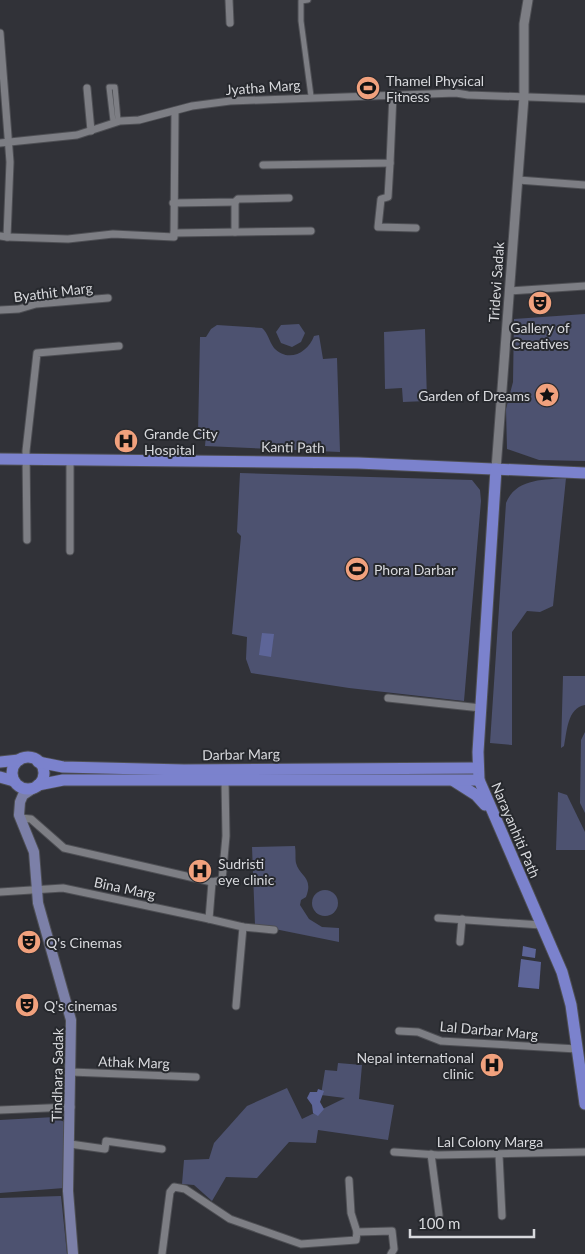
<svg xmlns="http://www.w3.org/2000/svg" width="585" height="1254" viewBox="0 0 585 1254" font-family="Lato,sans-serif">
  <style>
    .green { fill: #4d5270 }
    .water { fill: #5d6598 }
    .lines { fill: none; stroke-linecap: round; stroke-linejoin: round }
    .pedestrian-casing { stroke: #4e4f54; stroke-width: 7 }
    .minor-casing { stroke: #4e4f54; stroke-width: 9 }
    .tertiary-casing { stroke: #4e4f54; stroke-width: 11 }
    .secondary-casing { stroke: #4e4f54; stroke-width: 12 }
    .primary-casing { stroke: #4e4f54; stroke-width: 13 }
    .pedestrian { stroke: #7d7e84; stroke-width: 5 }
    .minor { stroke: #7d7e84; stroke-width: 7 }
    .tertiary { stroke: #7d7e84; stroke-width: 9 }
    .secondary { stroke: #7c80a8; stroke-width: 10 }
    .primary { stroke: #7b82cd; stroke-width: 11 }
    .labels { text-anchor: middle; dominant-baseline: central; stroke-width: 4; stroke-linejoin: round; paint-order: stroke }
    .poi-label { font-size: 14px; fill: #d8d9dd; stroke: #27292e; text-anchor: start }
    .street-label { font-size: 14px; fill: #d8d9dd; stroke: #27292e }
  </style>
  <rect width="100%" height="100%" fill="#313238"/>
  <g class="green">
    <path d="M585,314V461L539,460L507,449L506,409L513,382L514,319Z"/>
    <path d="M299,324L305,333L301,342L292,347L281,343L276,332L281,325Z"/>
    <path d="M217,325L262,328C268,333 269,341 274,348C288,363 308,353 314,336L319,335L323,359L337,358L340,452L205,446L206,435L198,434L200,337H206L211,329Z"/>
    <path d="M425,329L427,401L403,402L402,388L385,389L384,332Z"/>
    <path d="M240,473L472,480L480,490L481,501L464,701L349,688L251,673L246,659L247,637L232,634L241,536L237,532Z"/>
    <path d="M566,478L553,606L540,612L527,611L512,632V745L490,743L506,503C516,478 544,480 566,478Z"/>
    <path d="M563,676H585V705C567,708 567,732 564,746L561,748Z"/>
    <path d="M585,732V813L580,803L581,740Z"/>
    <path d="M558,792L567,795L585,832V850H556Z"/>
    <path d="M295,846C296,852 295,858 296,863C299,876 314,877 306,897L301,900L300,905L309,919L322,927L339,928V942L255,925L252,847Z"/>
    <circle cx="325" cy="903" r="13"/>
    <path d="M338,1063L362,1065L359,1099L394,1105L388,1140L318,1130L316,1143L289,1142L257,1178L226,1177L212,1201L194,1185L182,1184L184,1160L209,1159L214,1143L247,1106L287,1088L302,1119L345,1098L321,1095L325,1070L337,1071Z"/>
    <path d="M55,1117L66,1123L64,1188L0,1193V1120Z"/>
    <path d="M61,1196L67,1254H0V1198Z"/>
  </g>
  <g class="water">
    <path d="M555,390L559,393L556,397L541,398L538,395L540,392Z"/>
    <path d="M262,633L274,634L271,657L259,655Z"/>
    <path d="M523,946L536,949L535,958L522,956Z"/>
    <path d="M521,959L541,962L539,989L518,987Z"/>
    <path d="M318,1089L324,1091L320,1102L324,1109L318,1116L313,1113L312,1105L307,1098L310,1092H317Z"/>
  </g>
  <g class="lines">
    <g class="pedestrian-casing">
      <g id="pedestrian">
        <path d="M308,0L301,1V21L311,96"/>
        <path d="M115,122L118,120L115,87H109L113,121H115"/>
      </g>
    </g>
    <g class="minor-casing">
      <g id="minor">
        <path d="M229,0L230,23"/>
        <path d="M0,33L10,162L7,237L0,236"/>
        <path d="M87,88L91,131"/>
        <path d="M0,143L77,135L120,121L139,120L192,106L230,101L456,93L468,95L585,99"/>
        <path d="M390,163L388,197L381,199L378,227L416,228"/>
        <path d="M263,165L390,163L393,94"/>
        <path d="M518,180L585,185"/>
        <path d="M173,203L235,202L238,199L289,198"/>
        <path d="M235,232V202"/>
        <path d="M174,233L311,231"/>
        <path d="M7,237L68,239L113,234L174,237L175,111"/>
        <path d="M509,291L585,286"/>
        <path d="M0,310L19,309L36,304L108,298"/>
        <path d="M27,540L26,451L37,353L119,346"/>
        <path d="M70,551V459"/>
        <path d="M388,698L481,708"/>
        <path d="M225,781L226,836L222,880L212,882L209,919L243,927L274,930"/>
        <path d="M20,818L31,819L64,848L212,882"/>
        <path d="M0,892L63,888L209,919"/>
        <path d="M438,918L541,925"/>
        <path d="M460,942L462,919"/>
        <path d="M236,1006L243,927"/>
        <path d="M399,1031L418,1032L441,1041L577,1049"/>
        <path d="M71,1072L196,1077"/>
        <path d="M0,1110L71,1107"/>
        <path d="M70,1144L105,1149L106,1141L162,1149"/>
        <path d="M394,1152L438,1155L585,1152"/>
        <path d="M431,1154L439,1215"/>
        <path d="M499,1155L502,1216"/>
        <path d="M349,1180L351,1213L357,1232"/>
        <path d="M162,1254L170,1192L174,1187L185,1189L230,1219L301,1244L356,1240L357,1232L392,1231L394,1249L391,1254"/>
      </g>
    </g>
    <g class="tertiary-casing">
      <path id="tertiary" d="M496,469L524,97V24L528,0"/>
    </g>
    <g class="secondary-casing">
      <path id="secondary" d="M32,789L23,795L20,802L19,815L34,852L38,903L71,1020L68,1191L73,1254"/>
    </g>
    <g class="primary-casing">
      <g id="primary">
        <path d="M0,459L358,463L585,473"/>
        <path d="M496,469L478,752L479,780L562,972L571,1005L585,1104"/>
        <circle cx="28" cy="773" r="16"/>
        <path d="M0,762L19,760"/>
        <path d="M38,762L63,767L184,770L478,768"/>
        <path d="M0,777L14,781"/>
        <path d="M454,781L476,795L485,805"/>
        <path d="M38,785L63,780H479"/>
      </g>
    </g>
    <use href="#pedestrian" class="pedestrian"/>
    <use href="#minor" class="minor"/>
    <use href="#tertiary" class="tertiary"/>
    <use href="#secondary" class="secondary"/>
    <use href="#primary" class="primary"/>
  </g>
  <defs>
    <g id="stadium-disc" transform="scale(1.25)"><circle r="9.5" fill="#f1a17d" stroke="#27292e"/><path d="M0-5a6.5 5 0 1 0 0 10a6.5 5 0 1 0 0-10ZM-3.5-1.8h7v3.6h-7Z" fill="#111"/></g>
    <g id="theatre-disc" transform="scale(1.25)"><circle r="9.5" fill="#f1a17d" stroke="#27292e"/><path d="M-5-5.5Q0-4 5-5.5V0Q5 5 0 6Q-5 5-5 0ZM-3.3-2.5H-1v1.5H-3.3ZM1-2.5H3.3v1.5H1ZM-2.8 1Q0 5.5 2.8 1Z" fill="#111"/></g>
    <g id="sight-disc" transform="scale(1.25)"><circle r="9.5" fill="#f1a17d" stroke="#27292e"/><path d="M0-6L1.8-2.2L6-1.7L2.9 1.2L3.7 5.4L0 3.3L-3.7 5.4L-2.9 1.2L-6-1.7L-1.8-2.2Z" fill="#111"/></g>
    <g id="hospital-disc" transform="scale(1.25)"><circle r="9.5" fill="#f1a17d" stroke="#27292e"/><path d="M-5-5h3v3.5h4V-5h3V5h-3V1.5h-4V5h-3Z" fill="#111"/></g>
  </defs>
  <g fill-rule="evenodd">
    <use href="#stadium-disc" x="368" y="88"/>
    <use href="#theatre-disc" x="540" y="303"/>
    <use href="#sight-disc" x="547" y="395"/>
    <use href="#hospital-disc" x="126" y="441"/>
    <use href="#stadium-disc" x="357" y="569"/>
    <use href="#hospital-disc" x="200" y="871"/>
    <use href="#theatre-disc" x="29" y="942"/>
    <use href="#theatre-disc" x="27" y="1005"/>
    <use href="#hospital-disc" x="492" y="1065"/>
  </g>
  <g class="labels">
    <g class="poi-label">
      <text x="386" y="80">Thamel Physical<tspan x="386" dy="16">Fitness</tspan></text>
      <text x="540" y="327" text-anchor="middle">Gallery of<tspan x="540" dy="16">Creatives</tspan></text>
      <text x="530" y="395" text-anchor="end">Garden of Dreams</text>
      <text x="144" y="433">Grande City<tspan x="144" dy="16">Hospital</tspan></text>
      <text x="374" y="569">Phora Darbar</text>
      <text x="218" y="863">Sudristi<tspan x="218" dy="16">eye clinic</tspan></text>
      <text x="46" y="942">Q's Cinemas</text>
      <text x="44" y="1005">Q's cinemas</text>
      <text x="474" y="1057" text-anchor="end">Nepal international<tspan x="474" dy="16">clinic</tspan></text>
    </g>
    <g class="street-label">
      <text transform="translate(263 87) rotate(-4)">Jyatha Marg</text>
      <text transform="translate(496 282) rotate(-86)">Tridevi Sadak</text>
      <text transform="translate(53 292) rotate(-7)">Byathit Marg</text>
      <text transform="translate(293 447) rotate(1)">Kanti Path</text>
      <text transform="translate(241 754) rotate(-1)">Darbar Marg</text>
      <text transform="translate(516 830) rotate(67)">Narayanhiti Path</text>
      <text transform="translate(125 888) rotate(12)">Bina Marg</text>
      <text transform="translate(489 1030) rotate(5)">Lal Darbar Marg</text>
      <text transform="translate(134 1062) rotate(2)">Athak Marg</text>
      <text transform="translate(57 1075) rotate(-89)">Tindhara Sadak</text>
      <text x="490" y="1141">Lal Colony Marga</text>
    </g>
  </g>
  <path d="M410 1229v8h124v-8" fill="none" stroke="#d8d9dd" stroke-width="2.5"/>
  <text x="418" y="1229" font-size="15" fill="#d8d9dd" stroke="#27292e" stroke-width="4" paint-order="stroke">100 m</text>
</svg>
